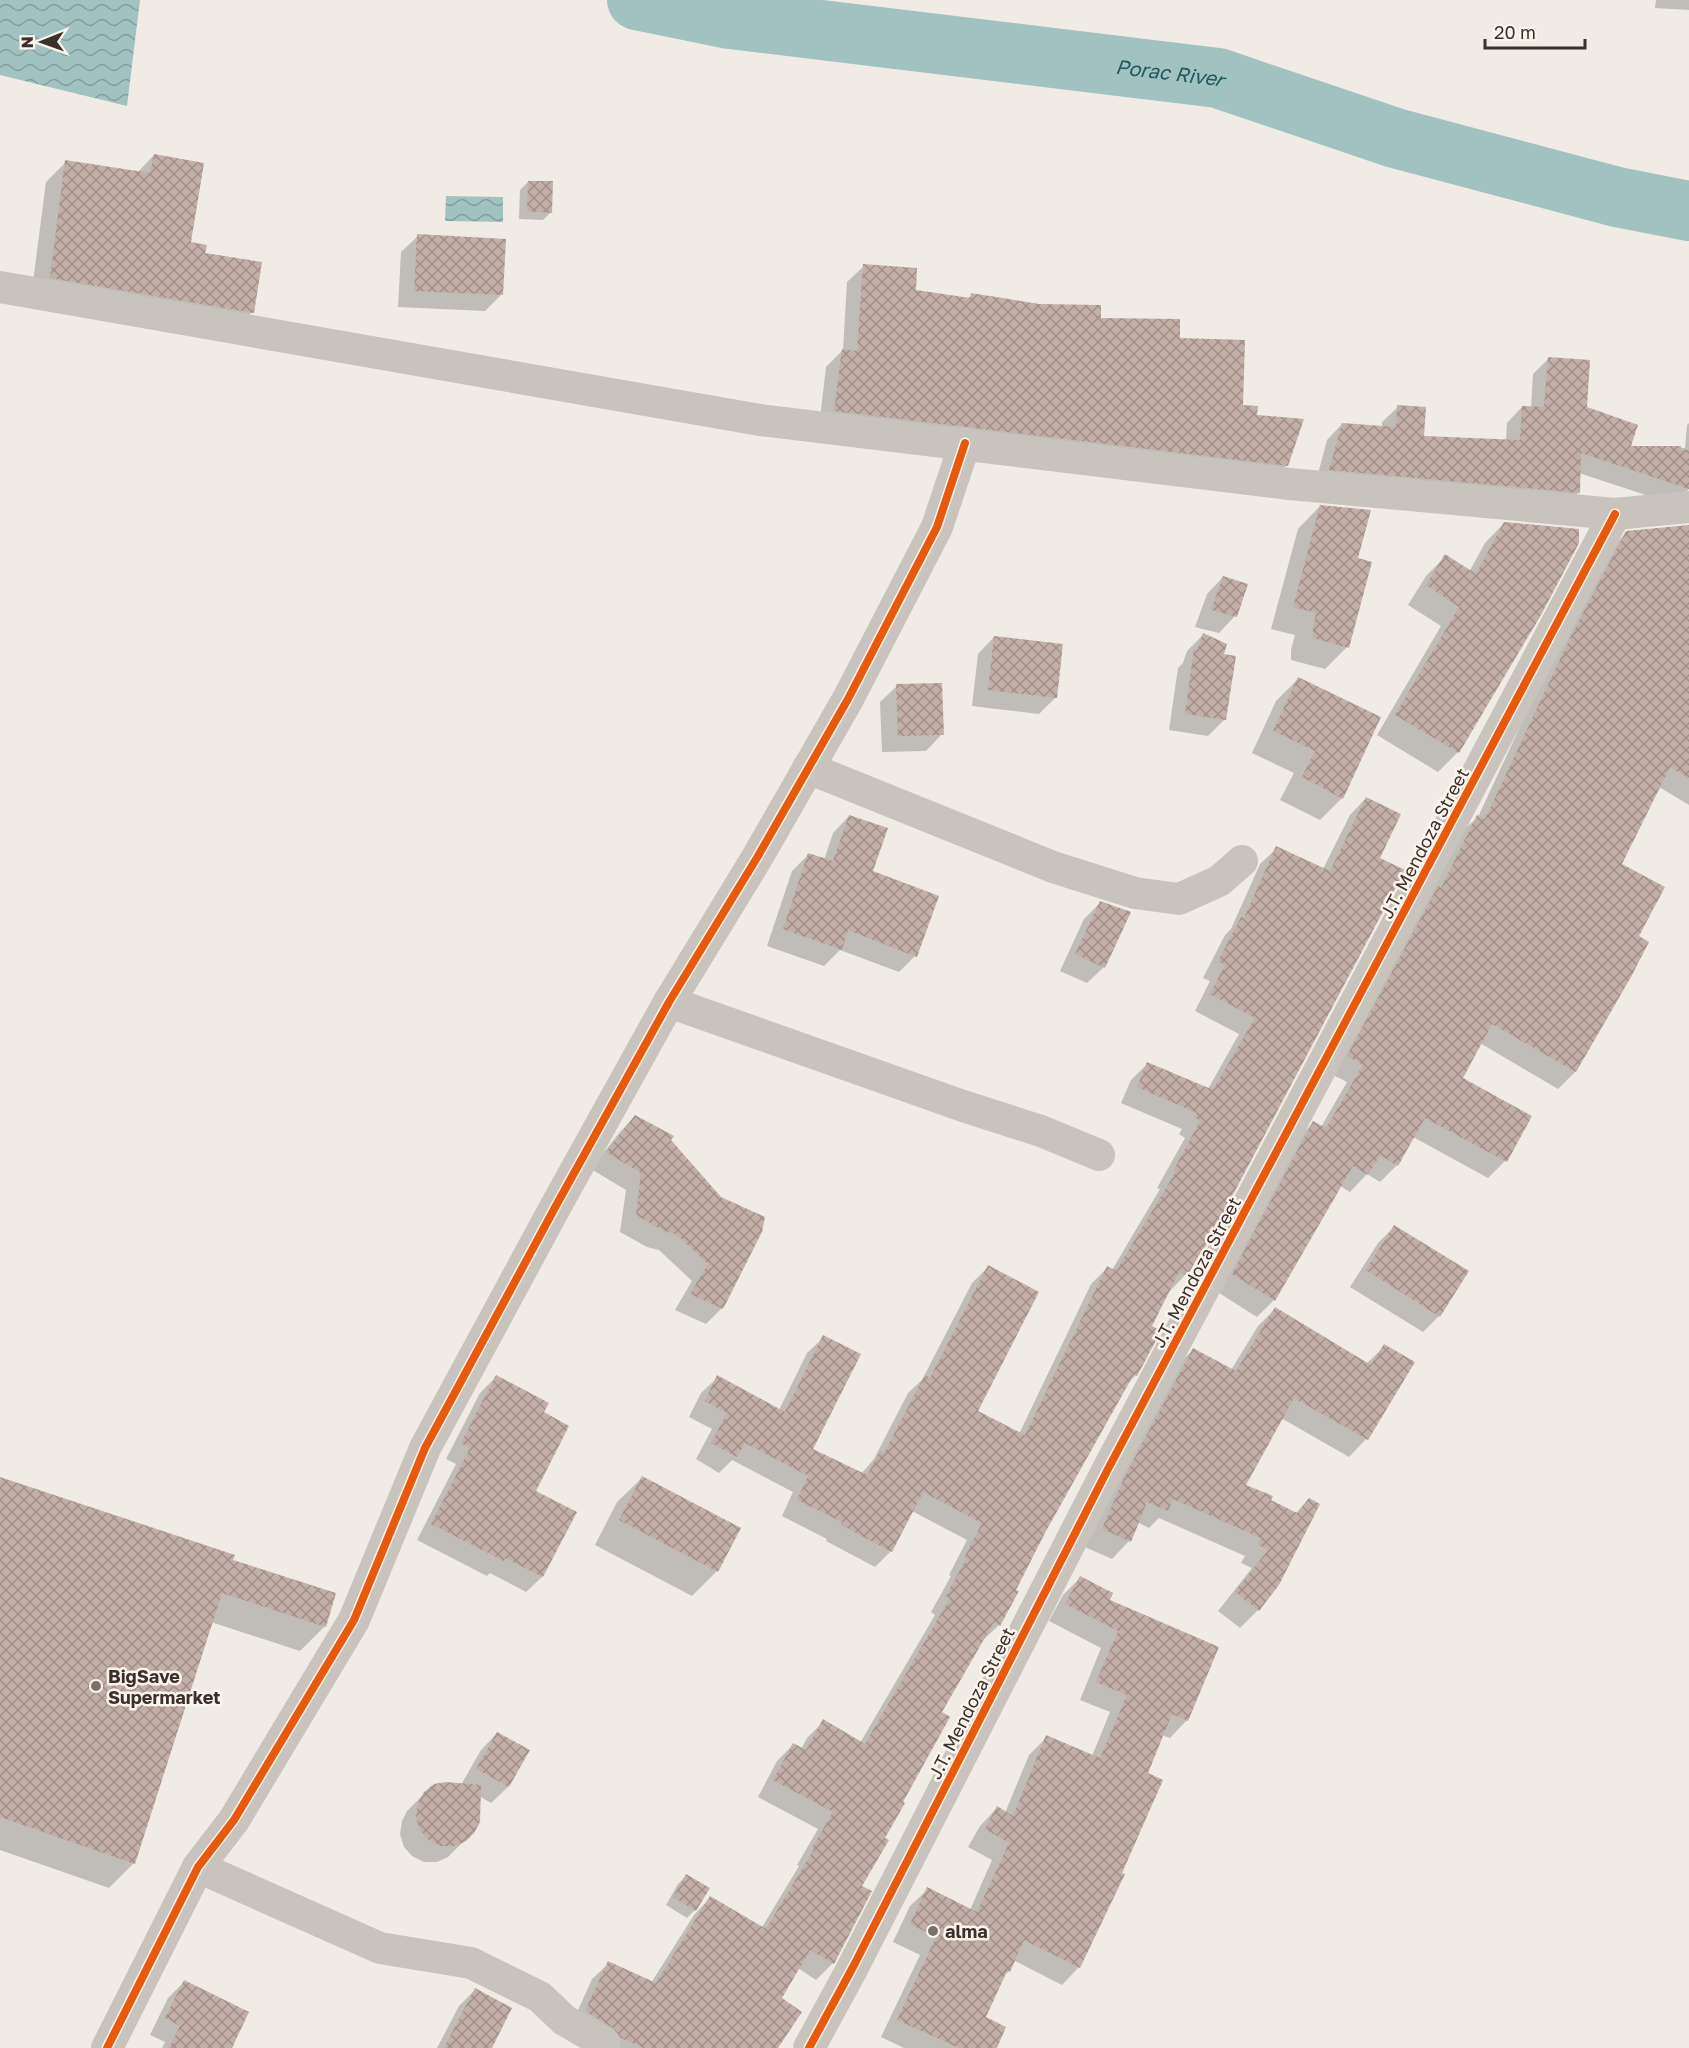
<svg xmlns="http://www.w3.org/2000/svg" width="1689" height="2048" viewBox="0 0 1689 2048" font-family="'Golos Text',sans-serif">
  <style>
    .water { fill: url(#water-waves) }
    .shadow { fill: #0003 }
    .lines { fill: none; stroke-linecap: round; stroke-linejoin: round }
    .river { stroke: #a1c2c1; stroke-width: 60 }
    .building { fill: url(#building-cross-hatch) }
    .minor { stroke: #c9c3be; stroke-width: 32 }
    .cycleway-casing { stroke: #fbf5ee; stroke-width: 11 }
    .cycleway { stroke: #e8590c; stroke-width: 8 }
    .poi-dot { fill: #7a716c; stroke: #fbf5ee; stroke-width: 2 }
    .labels { text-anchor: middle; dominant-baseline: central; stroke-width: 5; stroke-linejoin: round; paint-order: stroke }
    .street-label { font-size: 18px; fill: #3b302b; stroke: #fbf5ee }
    .poi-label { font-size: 18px; font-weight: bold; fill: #3b302b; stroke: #fbf5ee; text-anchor: start }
    .water-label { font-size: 20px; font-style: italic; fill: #1f5a5e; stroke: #fbf5ee }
  </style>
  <defs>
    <pattern id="water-waves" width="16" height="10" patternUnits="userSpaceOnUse" patternTransform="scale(1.5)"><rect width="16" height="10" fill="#a1c2c1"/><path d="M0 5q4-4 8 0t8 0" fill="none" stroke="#849e9d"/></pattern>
    <pattern id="building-cross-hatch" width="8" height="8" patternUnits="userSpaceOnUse" patternTransform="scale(1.5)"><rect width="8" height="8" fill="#c3afa7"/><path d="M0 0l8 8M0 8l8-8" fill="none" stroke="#a08f88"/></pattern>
  </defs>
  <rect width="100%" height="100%" fill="#f0ebe5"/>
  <g class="water">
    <path d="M0,0H140L127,106L0,75Z"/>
    <path d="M446,196L503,197V222L445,221Z"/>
  </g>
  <g class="shadow">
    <path d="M1656,0H1689V10L1655,8Z"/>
    <path d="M154,155L189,243L204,254L252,312L232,333L31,297L46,182L66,162L137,173Z"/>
    <path d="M528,182L551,212L543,220L519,219L520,190Z"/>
    <path d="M418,236L502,294L485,311L398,307L401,252Z"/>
    <path d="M864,266L914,291L967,299L972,294L1099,319L1255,416L1287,465L1270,481L819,427L826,367L843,350L847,282Z"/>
    <path d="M1548,359L1586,408L1629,448H1685L1687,425L1689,423V489L1673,504L1579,473V492L1563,507L1315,485L1327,440L1342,424L1382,428V422L1398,407L1422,437L1506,441L1507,423L1522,407L1531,408L1533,374Z"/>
    <path d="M1320,506L1356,559L1347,647L1325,669L1291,660V650L1295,635L1271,629L1298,529Z"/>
    <path d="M1504,523L1539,615L1458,752L1438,772L1377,735L1441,626L1408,605L1426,576L1446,556L1469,572L1485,543Z"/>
    <path d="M1689,527V805L1659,787L1620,865L1637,936L1610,1013L1575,1072L1558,1089L1480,1043L1461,1079L1530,1116L1505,1161L1488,1178L1413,1137L1397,1165L1380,1182L1367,1174L1350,1192L1340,1186L1274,1300L1257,1317L1216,1291L1296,1140L1313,1123L1321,1127L1347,1082L1331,1074L1460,833L1478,817L1554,654L1610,550L1627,532Z"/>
    <path d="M1223,577L1235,616L1219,633L1195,627L1207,594Z"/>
    <path d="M1204,634L1222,655L1225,719L1208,736L1169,730L1178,668L1183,663L1187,651Z"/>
    <path d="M994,637L1056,697L1039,714L972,706L978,654Z"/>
    <path d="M1298,679L1342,798L1320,820L1280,800L1294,773L1252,753L1276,701Z"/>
    <path d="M897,686L942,734L926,751L882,752L880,702Z"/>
    <path d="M1366,798L1195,1259L1185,1275L1169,1292L1150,1326L1136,1375L1127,1384L1044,1530L999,1625L982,1641L940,1712L860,1886L833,1963L816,1980L798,1968L780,1999L777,2048H601L570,2028L592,1979L609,1963L651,1983L694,1915L710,1898L761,1929L799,1866L797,1865L818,1829L758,1797L777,1761L793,1745L801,1749L807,1738L824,1721L860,1743L935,1615L931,1612L951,1576L949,1575L967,1540L912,1511L891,1551L875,1567L826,1541L827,1539L782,1516L793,1492L732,1460L719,1473L696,1459L712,1429L689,1417L701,1393L718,1377L779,1410L807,1353L824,1337L811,1450L861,1474L874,1459L908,1393L922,1380L972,1283L988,1267L976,1412L1019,1434L1091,1284L1107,1268L1112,1270L1160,1189L1157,1188L1185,1138L1179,1134L1182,1129L1121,1103L1131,1080L1148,1063L1208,1089L1239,1034L1195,1011L1210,981L1203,978L1225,935L1231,929L1260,864L1277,848L1323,869L1350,815Z"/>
    <path d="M849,816L871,872L915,956L899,972L840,950L824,966L767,946L792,871L809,854L824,860L833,833Z"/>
    <path d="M1100,903L1104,967L1087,983L1060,971L1084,919Z"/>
    <path d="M635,1117L669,1140L722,1308L706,1324L675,1310L692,1281L659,1250L647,1247L620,1232L626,1190L591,1169L619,1133Z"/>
    <path d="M1394,1227L1439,1316L1423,1332L1350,1287L1378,1243Z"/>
    <path d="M1276,1308L1366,1364L1385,1346L1366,1439L1349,1457L1281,1418L1244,1485L1295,1514L1309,1500L1278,1584L1258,1610L1240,1628L1218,1611L1252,1568L1241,1563L1245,1556L1159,1518L1149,1528L1137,1522L1129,1541L1112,1559L1085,1547L1175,1367L1193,1350L1231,1370L1258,1326Z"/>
    <path d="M496,1377L542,1413L534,1491L575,1512L542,1577L526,1592L490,1573L487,1576L417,1540L456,1464L446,1459L480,1393Z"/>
    <path d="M642,1478L717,1571L692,1596L595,1545L617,1502Z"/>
    <path d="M0,1479L231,1560L325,1626L300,1651L211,1622L134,1863L109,1888L0,1850Z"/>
    <path d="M1080,1578L1108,1601L1187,1720L1170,1738L1162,1735L1146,1774L1079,1967L1062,1985L1013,1960L1009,1971L1003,1977L984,2018L995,2048H904L881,2037L920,1955L893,1942L910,1906L928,1889L970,1910L992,1860L968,1847L980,1826L997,1808L1005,1813L1029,1755L1047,1737L1092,1756L1110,1712L1080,1700L1101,1648L1049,1621L1063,1595Z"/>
    <path d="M497,1733L528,1751L508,1787L491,1803L479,1796L473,1832L448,1857L437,1862H424L412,1856L404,1847L400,1834L402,1821L407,1811L425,1793L461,1785L481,1750Z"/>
    <path d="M686,1876L695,1910L687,1918L666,1905L678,1884Z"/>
    <path d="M184,1982L230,2048H162L165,2042L150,2035L168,1998Z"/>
    <path d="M475,1990L490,2048H437L459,2006Z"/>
  </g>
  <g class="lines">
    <path class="river" id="s1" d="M637,0L730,19L1218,78L1395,138L1617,197L1689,211"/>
  </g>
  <g class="building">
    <path d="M154,154L204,163L191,242L207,245L205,253L262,262L254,313L50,278L65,160L150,173Z"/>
    <path d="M528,181H553L552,213L527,211Z"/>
    <path d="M417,234L506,239L503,295L414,291Z"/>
    <path d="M863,264L917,268L916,290L970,298L971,293L1039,304L1101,305V318L1180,319V338L1245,340L1243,405L1258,406L1257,415L1304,419L1288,466L834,411L842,349L857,351Z"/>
    <path d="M1548,357L1590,360L1587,407L1638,425L1631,446H1681V450H1689V489L1581,453L1580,493L1329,470L1342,423L1396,427L1397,405L1426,407L1424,436L1520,440L1522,406L1544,407Z"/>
    <path d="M1320,505L1371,510L1358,558L1372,562L1349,648L1313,638V627L1316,613L1293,607Z"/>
    <path d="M1504,522L1579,529V543L1541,615L1459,753L1395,715L1459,607L1426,585L1445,554L1476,574Z"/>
    <path d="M1689,525V778L1670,767L1622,864L1665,887L1639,936L1649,942L1631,977L1576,1072L1492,1024L1463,1078L1532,1116L1507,1162L1425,1118L1398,1166L1380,1155L1368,1175L1353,1166L1275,1301L1232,1274L1313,1121L1326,1128L1363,1065L1347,1056L1438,886L1441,888L1477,815L1485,819L1571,636L1626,531Z"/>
    <path d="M1223,576L1248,584L1237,617L1211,610Z"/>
    <path d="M1203,633L1227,644L1224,654L1236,656L1226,720L1185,714L1194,649L1197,650Z"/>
    <path d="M994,636L1063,644L1057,698L988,690Z"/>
    <path d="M1298,677L1381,717L1343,799L1302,777L1315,751L1273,731Z"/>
    <path d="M942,683L944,735L898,736L896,684Z"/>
    <path d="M1366,797L1401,814L1380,858L1405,870L1201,1255L1200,1254L1187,1276L1179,1272L1152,1326L1161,1331L1137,1376L1134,1374L1046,1531L1016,1590L1019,1591L1000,1626L994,1622L942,1712L950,1717L903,1802L905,1803L885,1838L889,1840L862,1886L872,1891L836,1960L834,1964L810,1950L782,1998L802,2012L778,2048H643L621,2038L613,2028L585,2011L608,1961L656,1983L710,1896L766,1929L814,1849L812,1848L833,1812L773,1780L793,1743L806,1750L823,1719L865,1744L950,1598L946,1596L966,1559L964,1558L982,1523L923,1492L892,1552L841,1525L842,1522L797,1500L808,1476L745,1443L737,1457L711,1443L727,1413L705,1401L717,1375L785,1412L823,1335L861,1354L813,1449L867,1475L880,1451L884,1453L925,1375L930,1378L988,1265L1039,1292L978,1411L1025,1435L1107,1266L1116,1271L1175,1173L1173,1171L1200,1121L1194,1117L1197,1113L1137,1087L1147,1062L1211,1089L1214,1088L1255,1018L1210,994L1225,965L1218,961L1241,917L1244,918L1276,846L1330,871Z"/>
    <path d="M849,815L888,828L873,871L939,896L917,957L848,930L842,950L783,929L808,853L833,861Z"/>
    <path d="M1100,901L1131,912L1105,968L1075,954Z"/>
    <path d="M635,1115L674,1136L671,1140L721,1197L765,1217L762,1232L723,1309L690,1294L708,1264L676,1234L664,1231L636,1215L641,1173L606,1152Z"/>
    <path d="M1394,1225L1469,1271L1440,1317L1366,1270Z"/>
    <path d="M1275,1307L1371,1365L1384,1344L1415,1362L1368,1440L1294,1398L1246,1485L1273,1496L1271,1500L1297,1513L1309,1498L1320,1504L1279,1585L1259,1611L1235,1592L1268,1550L1258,1545L1261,1538L1173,1499L1168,1511L1147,1502L1131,1542L1102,1529L1124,1478L1193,1348L1236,1371Z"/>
    <path d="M496,1375L549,1403L544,1412L569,1426L536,1491L577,1512L543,1577L505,1558L504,1561L431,1524L470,1448L461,1443Z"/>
    <path d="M642,1476L741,1528L718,1572L619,1520Z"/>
    <path d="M0,1477L235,1555L233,1560L336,1593L326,1627L222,1593L135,1864L0,1817Z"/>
    <path d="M1080,1576L1113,1593L1110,1600L1219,1647L1188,1721L1172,1714L1148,1773L1163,1780L1122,1873L1125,1874L1080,1968L1024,1940L1010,1972L1007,1971L986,2017L1006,2027L997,2048H959L897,2020L936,1937L910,1924L927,1887L977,1912L1009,1843L985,1829L997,1806L1013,1816L1046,1735L1100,1758L1127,1695L1096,1682L1118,1631L1065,1604Z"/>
    <path d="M497,1732L530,1750L509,1787L476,1769Z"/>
    <path d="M446,1782L481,1785L480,1822L474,1833L466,1841L455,1846H441L429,1840L420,1830L416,1817L418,1803L424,1792L434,1784Z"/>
    <path d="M686,1874L710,1888L696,1911L673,1897Z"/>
    <path d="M184,1980L249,2012L232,2048H169L180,2026L165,2018Z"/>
    <path d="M475,1988L512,2008L492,2048H444Z"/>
  </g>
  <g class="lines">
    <g class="minor">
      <path d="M0,287L760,420L1290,484L1615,514L1689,507"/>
      <path d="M808,768L1053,867L1135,893L1179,899L1219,881L1242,861"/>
      <path d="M669,1002L963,1106L1041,1131L1099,1155"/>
      <path d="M198,1867L380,1948L471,1963L540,1997L564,2020L604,2043"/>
      <path d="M107,2048L198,1867L234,1820L354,1620L425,1448L558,1202L669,1002L758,856L848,699L937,527L965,443"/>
      <path d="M809,2048L853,1967L1108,1469L1615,514"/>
    </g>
    <g class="cycleway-casing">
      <g id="cycleway">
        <path d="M107,2048L198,1867L234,1820L354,1620L425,1448L558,1202L669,1002L758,856L848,699L937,527L965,443"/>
        <path d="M809,2048L853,1967L1108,1469L1615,514"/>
      </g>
    </g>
    <use href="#cycleway" class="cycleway"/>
  </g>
  <g class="poi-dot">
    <circle cx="96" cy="1686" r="6"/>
    <circle cx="933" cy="1931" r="6"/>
  </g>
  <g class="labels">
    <g class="street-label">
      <text transform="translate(1424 843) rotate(-62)">J.T. Mendoza Street</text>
      <text transform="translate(1196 1272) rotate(-62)">J.T. Mendoza Street</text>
      <text transform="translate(971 1703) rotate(-63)">J.T. Mendoza Street</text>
    </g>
    <g class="poi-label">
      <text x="108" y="1676">BigSave<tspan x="108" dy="21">Supermarket</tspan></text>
      <text x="945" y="1931">alma</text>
    </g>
    <g class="water-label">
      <text stroke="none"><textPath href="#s1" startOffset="538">Porac River</textPath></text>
    </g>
  </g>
  <g transform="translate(42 42) rotate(269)" stroke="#fbf5ee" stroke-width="4.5" paint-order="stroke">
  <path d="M0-4.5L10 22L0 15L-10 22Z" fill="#3b302b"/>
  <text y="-9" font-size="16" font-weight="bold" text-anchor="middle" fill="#3b302b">N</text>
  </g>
  <path d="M1485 39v9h100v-9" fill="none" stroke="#3b302b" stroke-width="3"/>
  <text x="1494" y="39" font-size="18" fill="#3b302b" stroke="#fbf5ee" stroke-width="4.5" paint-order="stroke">20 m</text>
</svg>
